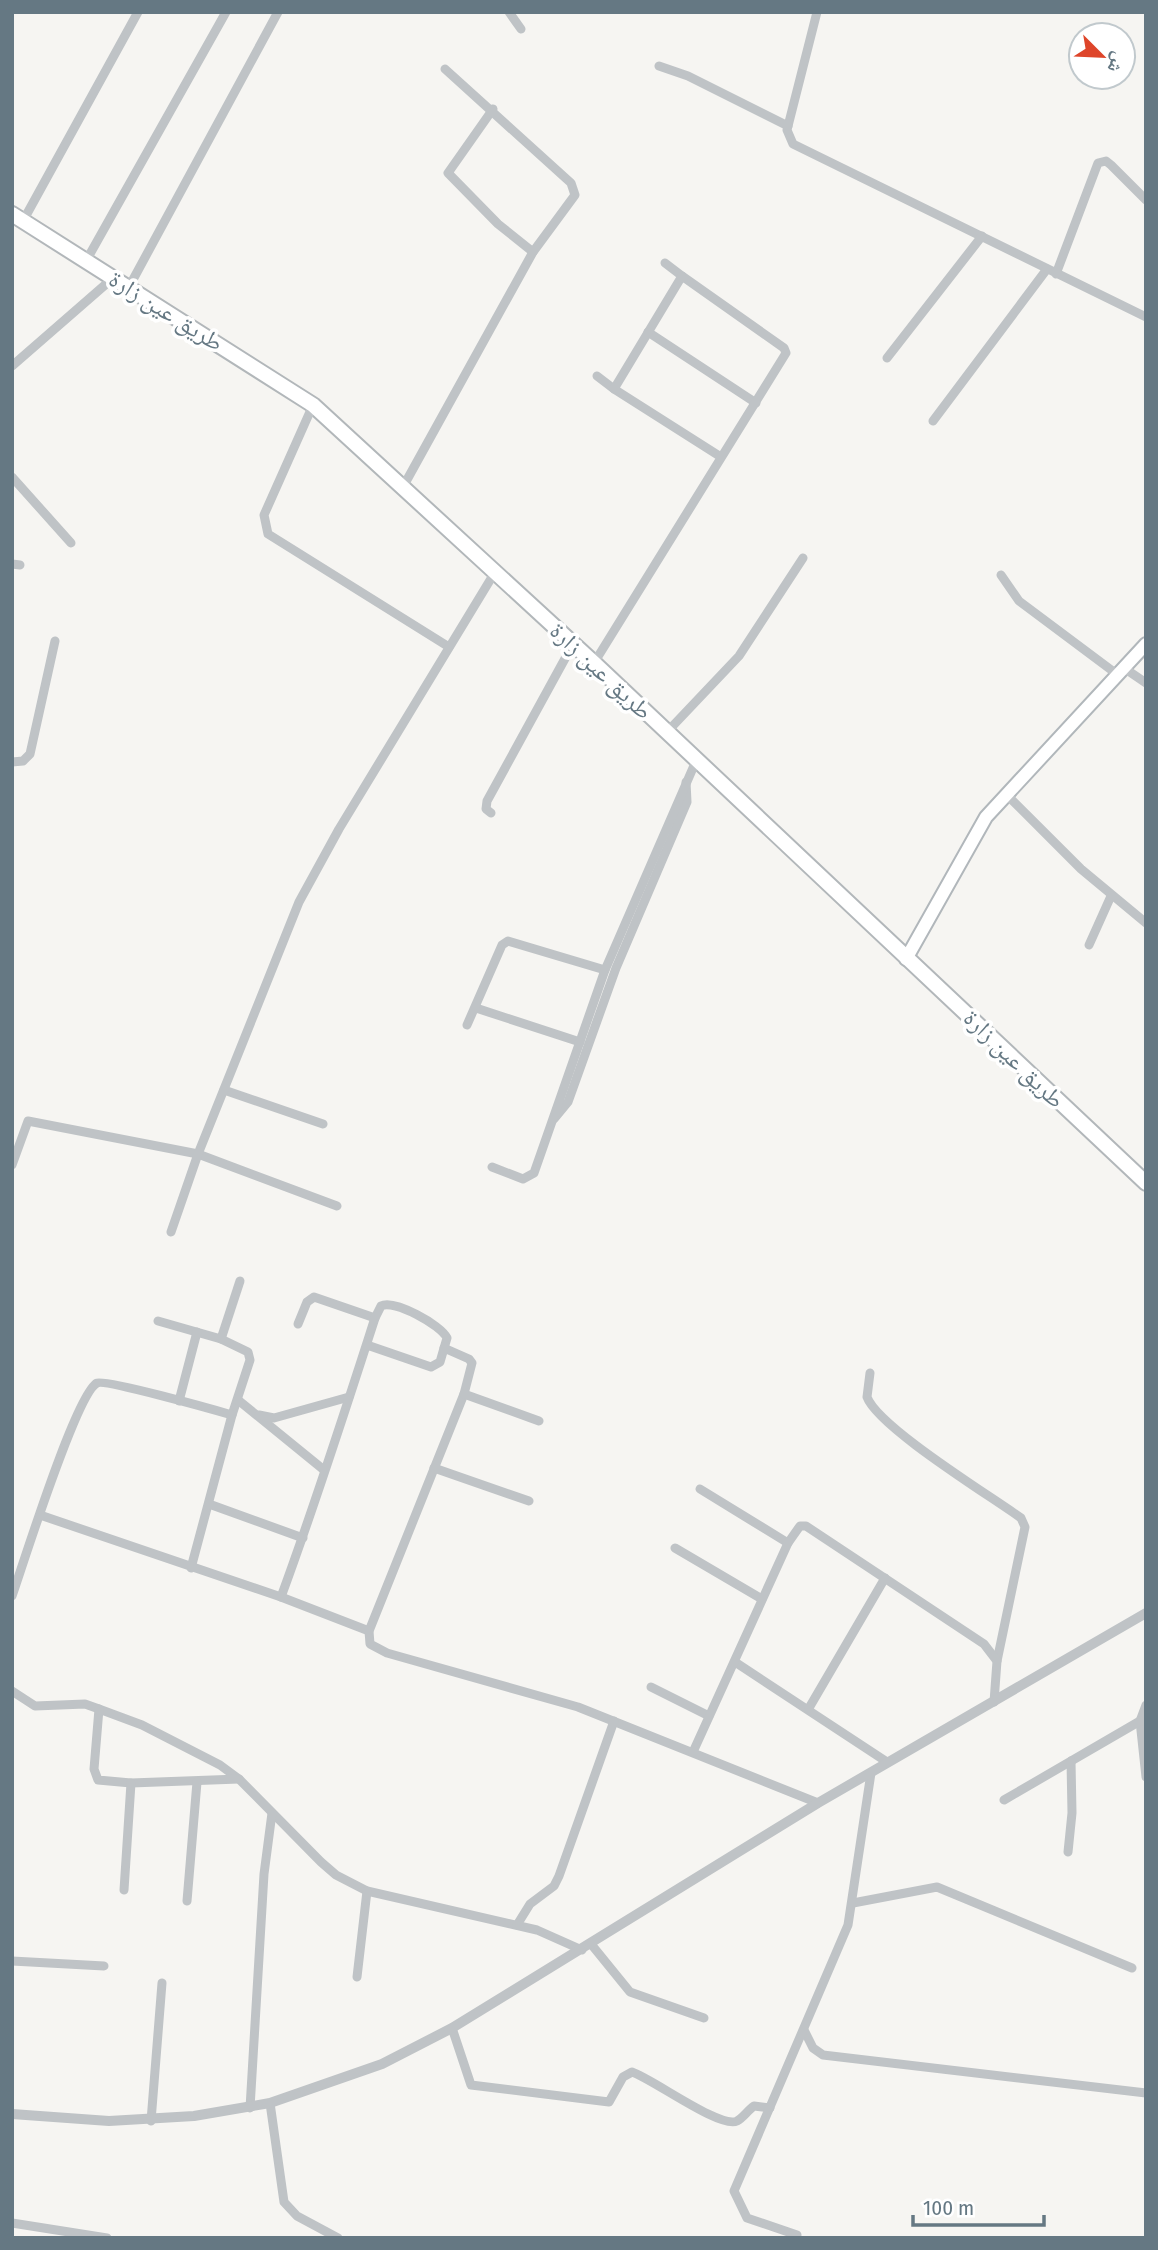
<svg xmlns="http://www.w3.org/2000/svg" width="1158" height="2250" viewBox="0 0 1158 2250" font-family="'Fira Sans Condensed','Noto Naskh Arabic',sans-serif">
  <style>
    .lines { fill: none; stroke-linecap: round; stroke-linejoin: round }
    .secondary-casing { stroke: #b1b7bb; stroke-width: 16 }
    .primary-casing { stroke: #b2b7ba; stroke-width: 18 }
    .minor { stroke: #bfc3c6; stroke-width: 9 }
    .tertiary { stroke: #bfc3c6; stroke-width: 10 }
    .secondary { stroke: #fff; stroke-width: 12 }
    .primary { stroke: #fff; stroke-width: 14 }
    .labels { text-anchor: middle; dominant-baseline: central; stroke-width: 7; stroke-linejoin: round; paint-order: stroke }
    .street-label { font-size: 24px; fill: #657883; stroke: #fff }
  </style>
  <rect width="100%" height="100%" fill="#f6f5f2"/>
  <g class="lines">
    <g class="secondary-casing">
      <path id="secondary" d="M906,959L986,817L1146,644"/>
    </g>
    <g class="primary-casing">
      <path id="primary" d="M12,214L313,405L594,663L1146,1183"/>
    </g>
    <g class="minor">
      <path d="M509,12L521,29"/>
      <path d="M817,12L787,130L793,144L1146,317"/>
      <path d="M659,66L688,76L788,126"/>
      <path d="M493,109L448,173L498,224L533,252"/>
      <path d="M23,221L138,12"/>
      <path d="M86,261L226,12"/>
      <path d="M665,263L682,276"/>
      <path d="M1056,274L1098,163L1106,161L1111,165L1146,200"/>
      <path d="M129,287L278,12"/>
      <path d="M648,332L756,403"/>
      <path d="M887,358L982,236"/>
      <path d="M12,366L113,278"/>
      <path d="M597,376L614,389"/>
      <path d="M313,405L264,515L268,534L449,647"/>
      <path d="M933,421L1047,269"/>
      <path d="M12,477L71,543"/>
      <path d="M403,487L533,252L575,195L571,183L445,69"/>
      <path d="M12,564L20,565"/>
      <path d="M1001,575L1019,601L1118,675"/>
      <path d="M594,663L786,353L784,348L682,276L614,389L721,457"/>
      <path d="M1124,668L1146,683"/>
      <path d="M667,732L739,656L803,558"/>
      <path d="M12,762L23,761L30,754L55,641"/>
      <path d="M1006,794L1081,869L1146,923"/>
      <path d="M491,813L486,809L487,801L573,644"/>
      <path d="M1089,945L1111,896"/>
      <path d="M476,1008L580,1042"/>
      <path d="M467,1025L502,945L508,941L605,970"/>
      <path d="M224,1090L323,1124"/>
      <path d="M554,1119L568,1102L616,968L687,802L686,782"/>
      <path d="M12,1165L28,1121L198,1154L337,1206"/>
      <path d="M492,1167L523,1179L534,1173L605,970L696,761"/>
      <path d="M171,1232L198,1154L299,902L339,829L495,572"/>
      <path d="M158,1321L221,1339L248,1352L250,1360L232,1415L191,1568"/>
      <path d="M298,1324L307,1302L314,1297L375,1318"/>
      <path d="M221,1339L240,1281"/>
      <path d="M444,1348L469,1359L472,1363L464,1394L369,1631L370,1644L387,1653L578,1707L818,1803"/>
      <path d="M870,1373L867,1397C878,1427 989,1495 1021,1518L1025,1527L997,1661"/>
      <path d="M464,1394L539,1421"/>
      <path d="M238,1400L324,1470"/>
      <path d="M179,1401L197,1332"/>
      <path d="M259,1415L274,1418L349,1397"/>
      <path d="M434,1468L529,1501"/>
      <path d="M700,1489L788,1543"/>
      <path d="M209,1504L303,1538"/>
      <path d="M40,1515L281,1597L369,1631"/>
      <path d="M675,1548L762,1599"/>
      <path d="M12,1596C23,1565 76,1394 97,1383C105,1379 215,1410 232,1415"/>
      <path d="M281,1597C315,1505 345,1411 375,1318L381,1306C394,1299 441,1325 447,1338L440,1362L431,1367L367,1345"/>
      <path d="M735,1662L887,1762"/>
      <path d="M651,1687L709,1716"/>
      <path d="M12,1691L35,1706L85,1704L99,1709L142,1725L220,1765L239,1779L321,1862L336,1875L367,1891L537,1930L582,1950"/>
      <path d="M1146,1705L1140,1721L1146,1777"/>
      <path d="M809,1708L885,1578"/>
      <path d="M99,1709L94,1769L98,1780L131,1783L239,1779"/>
      <path d="M693,1752L788,1543L800,1526H806L984,1644L997,1661L994,1702"/>
      <path d="M1004,1800L1140,1721"/>
      <path d="M1068,1852L1072,1813L1071,1761"/>
      <path d="M124,1890L131,1783"/>
      <path d="M187,1901L197,1782"/>
      <path d="M853,1903L937,1887L1132,1968"/>
      <path d="M517,1925L530,1904L554,1886L559,1876L614,1721"/>
      <path d="M591,1944L630,1992L704,2018"/>
      <path d="M12,1961L104,1966"/>
      <path d="M357,1977L367,1891"/>
      <path d="M452,2028L471,2085L609,2102L623,2077L632,2072C653,2079 720,2129 737,2121C743,2118 748,2110 754,2106L770,2108"/>
      <path d="M804,2030L813,2048L823,2055L1146,2093"/>
      <path d="M270,2103L284,2202L297,2216L338,2238"/>
      <path d="M250,2108L264,1874L272,1813"/>
      <path d="M151,2121L162,1983"/>
      <path d="M12,2223L107,2238"/>
      <path d="M797,2235L747,2218L734,2191L848,1925L871,1773"/>
    </g>
    <path class="tertiary" d="M12,2114L109,2121L194,2116L270,2103L382,2064L452,2028L818,1803L1146,1613"/>
    <use href="#secondary" class="secondary"/>
    <use href="#primary" class="primary"/>
  </g>
  <g class="labels">
    <g class="street-label">
      <text transform="translate(166 311) rotate(32)">طريق عين زارة</text>
      <text transform="translate(601 671) rotate(43)">طريق عين زارة</text>
      <text transform="translate(1014 1059) rotate(44)">طريق عين زارة</text>
    </g>
  </g>
  <rect width="1158" height="2250" fill="none" stroke="#657883" stroke-width="28"/>
  <g transform="translate(1102 56) rotate(114)"><circle r="33" fill="#ffffff" stroke="#c1c9cd" stroke-width="2"/>
  <path d="M0-5L12 26L0 18L-12 26Z" fill="#de452a"/>
  <text y="-10" font-size="19" font-weight="bold" text-anchor="middle" fill="#657883">ش</text>
  </g>
  <path d="M913 2215v10h131v-10" fill="none" stroke="#657883" stroke-width="3.5"/>
  <text x="923" y="2215" font-size="21" fill="#657883" stroke="#ffffff" stroke-width="5" paint-order="stroke">100 m</text>
</svg>
